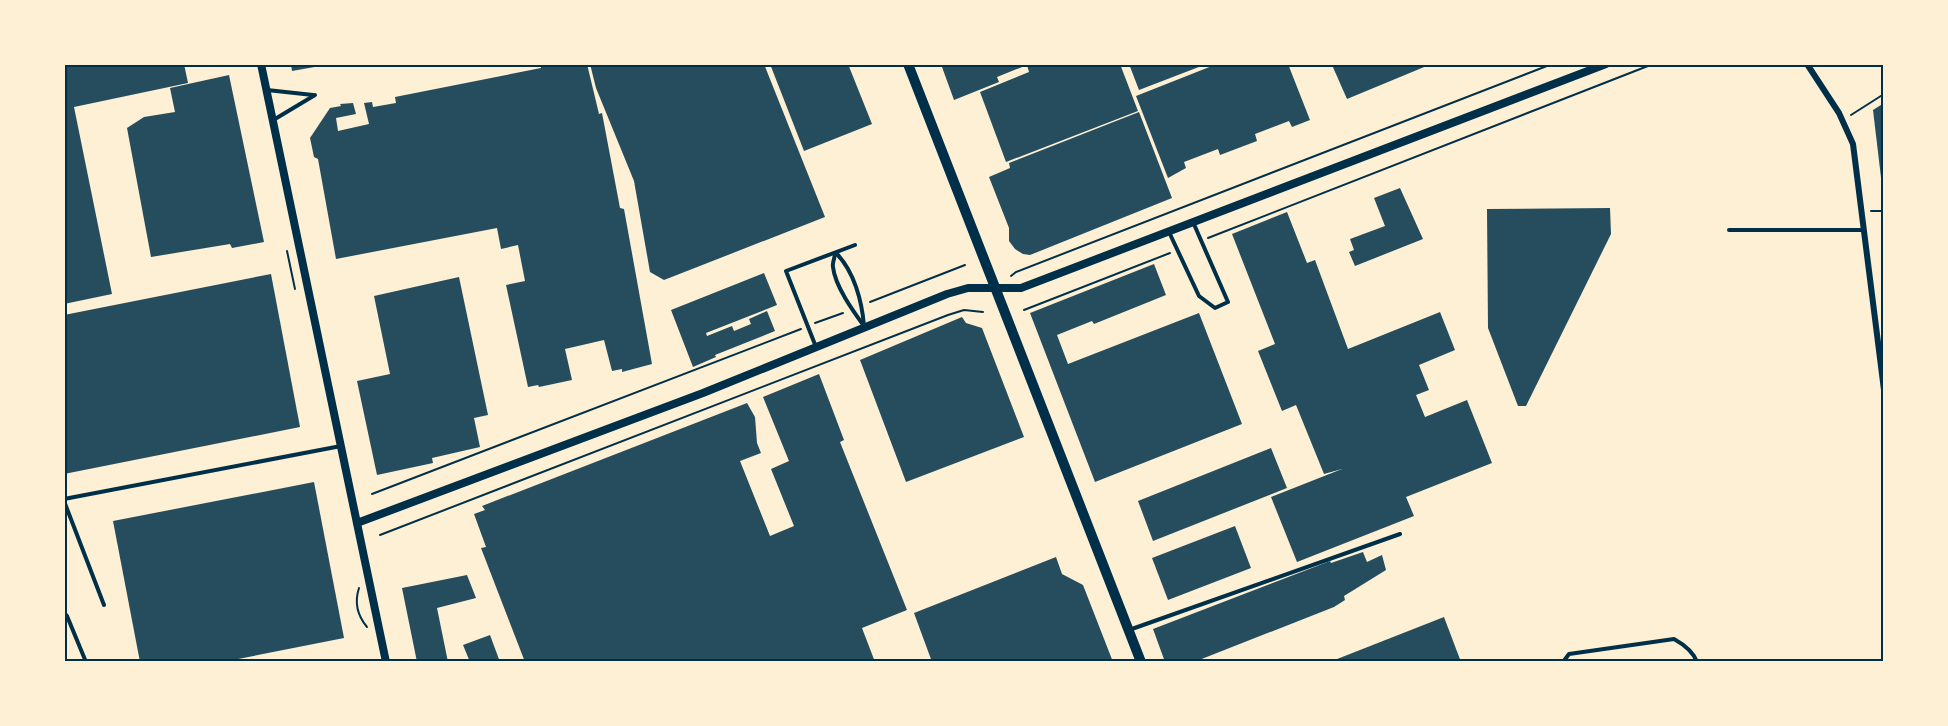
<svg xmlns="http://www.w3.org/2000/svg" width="1948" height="726" viewBox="0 0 1948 726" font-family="Roboto,sans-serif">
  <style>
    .building { fill: #264d5e }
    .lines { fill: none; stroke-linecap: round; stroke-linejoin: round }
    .path { stroke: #003049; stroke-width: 2 }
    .service { stroke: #003049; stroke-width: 4 }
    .minor { stroke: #003049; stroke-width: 6 }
    .tertiary { stroke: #003049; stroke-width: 8 }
    .primary { stroke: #003049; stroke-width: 10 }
    .neatline { fill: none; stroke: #003049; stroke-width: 2 }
  </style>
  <rect width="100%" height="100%" fill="#fdf0d5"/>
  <g class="building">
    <path d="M64,64H184L188,83L74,107L112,294L64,304Z"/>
    <path d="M291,64H320V66L292,71Z"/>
    <path d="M541,64H587L599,114L602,113L620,208L624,209L652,364L622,372V369L612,371L604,340L565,349L572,380L539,387L538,385L528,387L506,285L525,281L518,245L501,249L497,228L336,259L318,159L314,157L310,138L330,108L341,106L340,104L353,103L356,114L336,118L338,131L369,124L364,103L372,102L373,107L396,103L395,97L541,68Z"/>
    <path d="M590,64H764L825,217L664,280L650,272L634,181L596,88Z"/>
    <path d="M770,64H848L872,124L804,151Z"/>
    <path d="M949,64H1120L1138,111L1006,162L980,92L1029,72L1027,65L997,77L999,82L954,100L942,67Z"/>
    <path d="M1129,64H1204V65L1139,90Z"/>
    <path d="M1217,64H1288L1310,120L1292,127L1289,121L1255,134L1257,141L1220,155L1218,149L1184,162L1186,168L1168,178L1136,96Z"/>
    <path d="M1332,65H1429L1347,99Z"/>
    <path d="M229,75L264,242L232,248L230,244L151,257L127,128L144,117L175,112L170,88Z"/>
    <path d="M1884,103V186H1882L1873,110Z"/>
    <path d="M1139,112L1172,198L1030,255L1023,254L1015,249L1009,241V228L989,177L1010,168L1009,163Z"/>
    <path d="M1400,188L1423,239L1355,266L1349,252L1354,250L1350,239L1385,226L1374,198Z"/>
    <path d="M1610,208L1611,234L1526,406H1518L1488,328L1487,209Z"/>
    <path d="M1287,212L1307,263L1315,260L1348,349L1440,312L1455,350L1419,365L1429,390L1416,395L1425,417L1467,400L1492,463L1406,497L1414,516L1297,562L1271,497L1342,469L1324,474L1296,405L1282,411L1258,351L1275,344L1232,234Z"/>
    <path d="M1154,264L1166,295L1094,324L1092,321L1057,335L1068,364L1199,313L1242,424L1095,482L1030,313Z"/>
    <path d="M764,273L777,305L706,333L707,336L732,326L734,331L751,324L749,319L767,311L775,331L715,355L716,357L693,367L671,310Z"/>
    <path d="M271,274L300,427L64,474V315Z"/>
    <path d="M459,277L488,415L474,418L480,447L432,458L433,463L377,475L357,381L390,374L374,296Z"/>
    <path d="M962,317L966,323L982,328L1024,437L906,482L860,360Z"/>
    <path d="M819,374L844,440L840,442L907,610L862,628L875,662H525L481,548L486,547L474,514L485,510L482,506L747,403L755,417L757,443L761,453L740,461L770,536L794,526L771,469L789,461L763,397Z"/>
    <path d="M1271,448L1287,488L1153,541L1138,501Z"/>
    <path d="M314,482L344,638L223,662H140L113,521Z"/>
    <path d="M1235,526L1251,568L1168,600L1152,558Z"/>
    <path d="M1363,552L1367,562L1382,555L1386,570L1344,596L1345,600L1334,607L1194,662H1165L1153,629L1330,561L1331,563Z"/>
    <path d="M1056,557L1062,574L1083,585L1113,662H932L914,613Z"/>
    <path d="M467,575L476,598L437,608L448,662H417L402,588Z"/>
    <path d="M1444,617L1461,662H1332V661Z"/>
    <path d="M490,635L500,662H470L463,645Z"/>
  </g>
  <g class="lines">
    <g class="path">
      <path d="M1851,115L1884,94"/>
      <path d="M1871,211H1884"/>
      <path d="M1208,238L1653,64"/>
      <path d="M287,251L295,289"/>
      <path d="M1011,276L1016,272L1552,64"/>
      <path d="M870,302L965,265"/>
      <path d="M1024,310L1170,253"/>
      <path d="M815,323L843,313"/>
      <path d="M372,494L801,329"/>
      <path d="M380,535L948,315L964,310L983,312"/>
      <path d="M359,588C354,603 357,615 367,627"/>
    </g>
    <g class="service">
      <path d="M267,90L313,95"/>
      <path d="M275,119L315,95"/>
      <path d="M1729,230H1863"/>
      <path d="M1169,232L1199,296L1215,308L1228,302L1193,222"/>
      <path d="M835,253C835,258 832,263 833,267C835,286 853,311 864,326"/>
      <path d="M836,253C854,271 862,301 864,326"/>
      <path d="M816,347L786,271L855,245"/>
      <path d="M64,499L341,446"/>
      <path d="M64,501L104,605"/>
      <path d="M64,613L67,616L86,662"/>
      <path d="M1129,630L1400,534"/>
      <path d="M1563,662L1569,654L1674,639C1683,644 1693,651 1697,662"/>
    </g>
    <path class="minor" d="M1807,64L1839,113L1853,144L1884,390"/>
    <g class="tertiary">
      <path d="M261,64L386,662"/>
      <path d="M357,523L703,393L947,294L968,288H1021L1606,64"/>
    </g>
    <path class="primary" d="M908,64L1141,662"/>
  </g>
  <rect width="1948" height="726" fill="none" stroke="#fdf0d5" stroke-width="132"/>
  <rect x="66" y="66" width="1816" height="594" class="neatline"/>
</svg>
